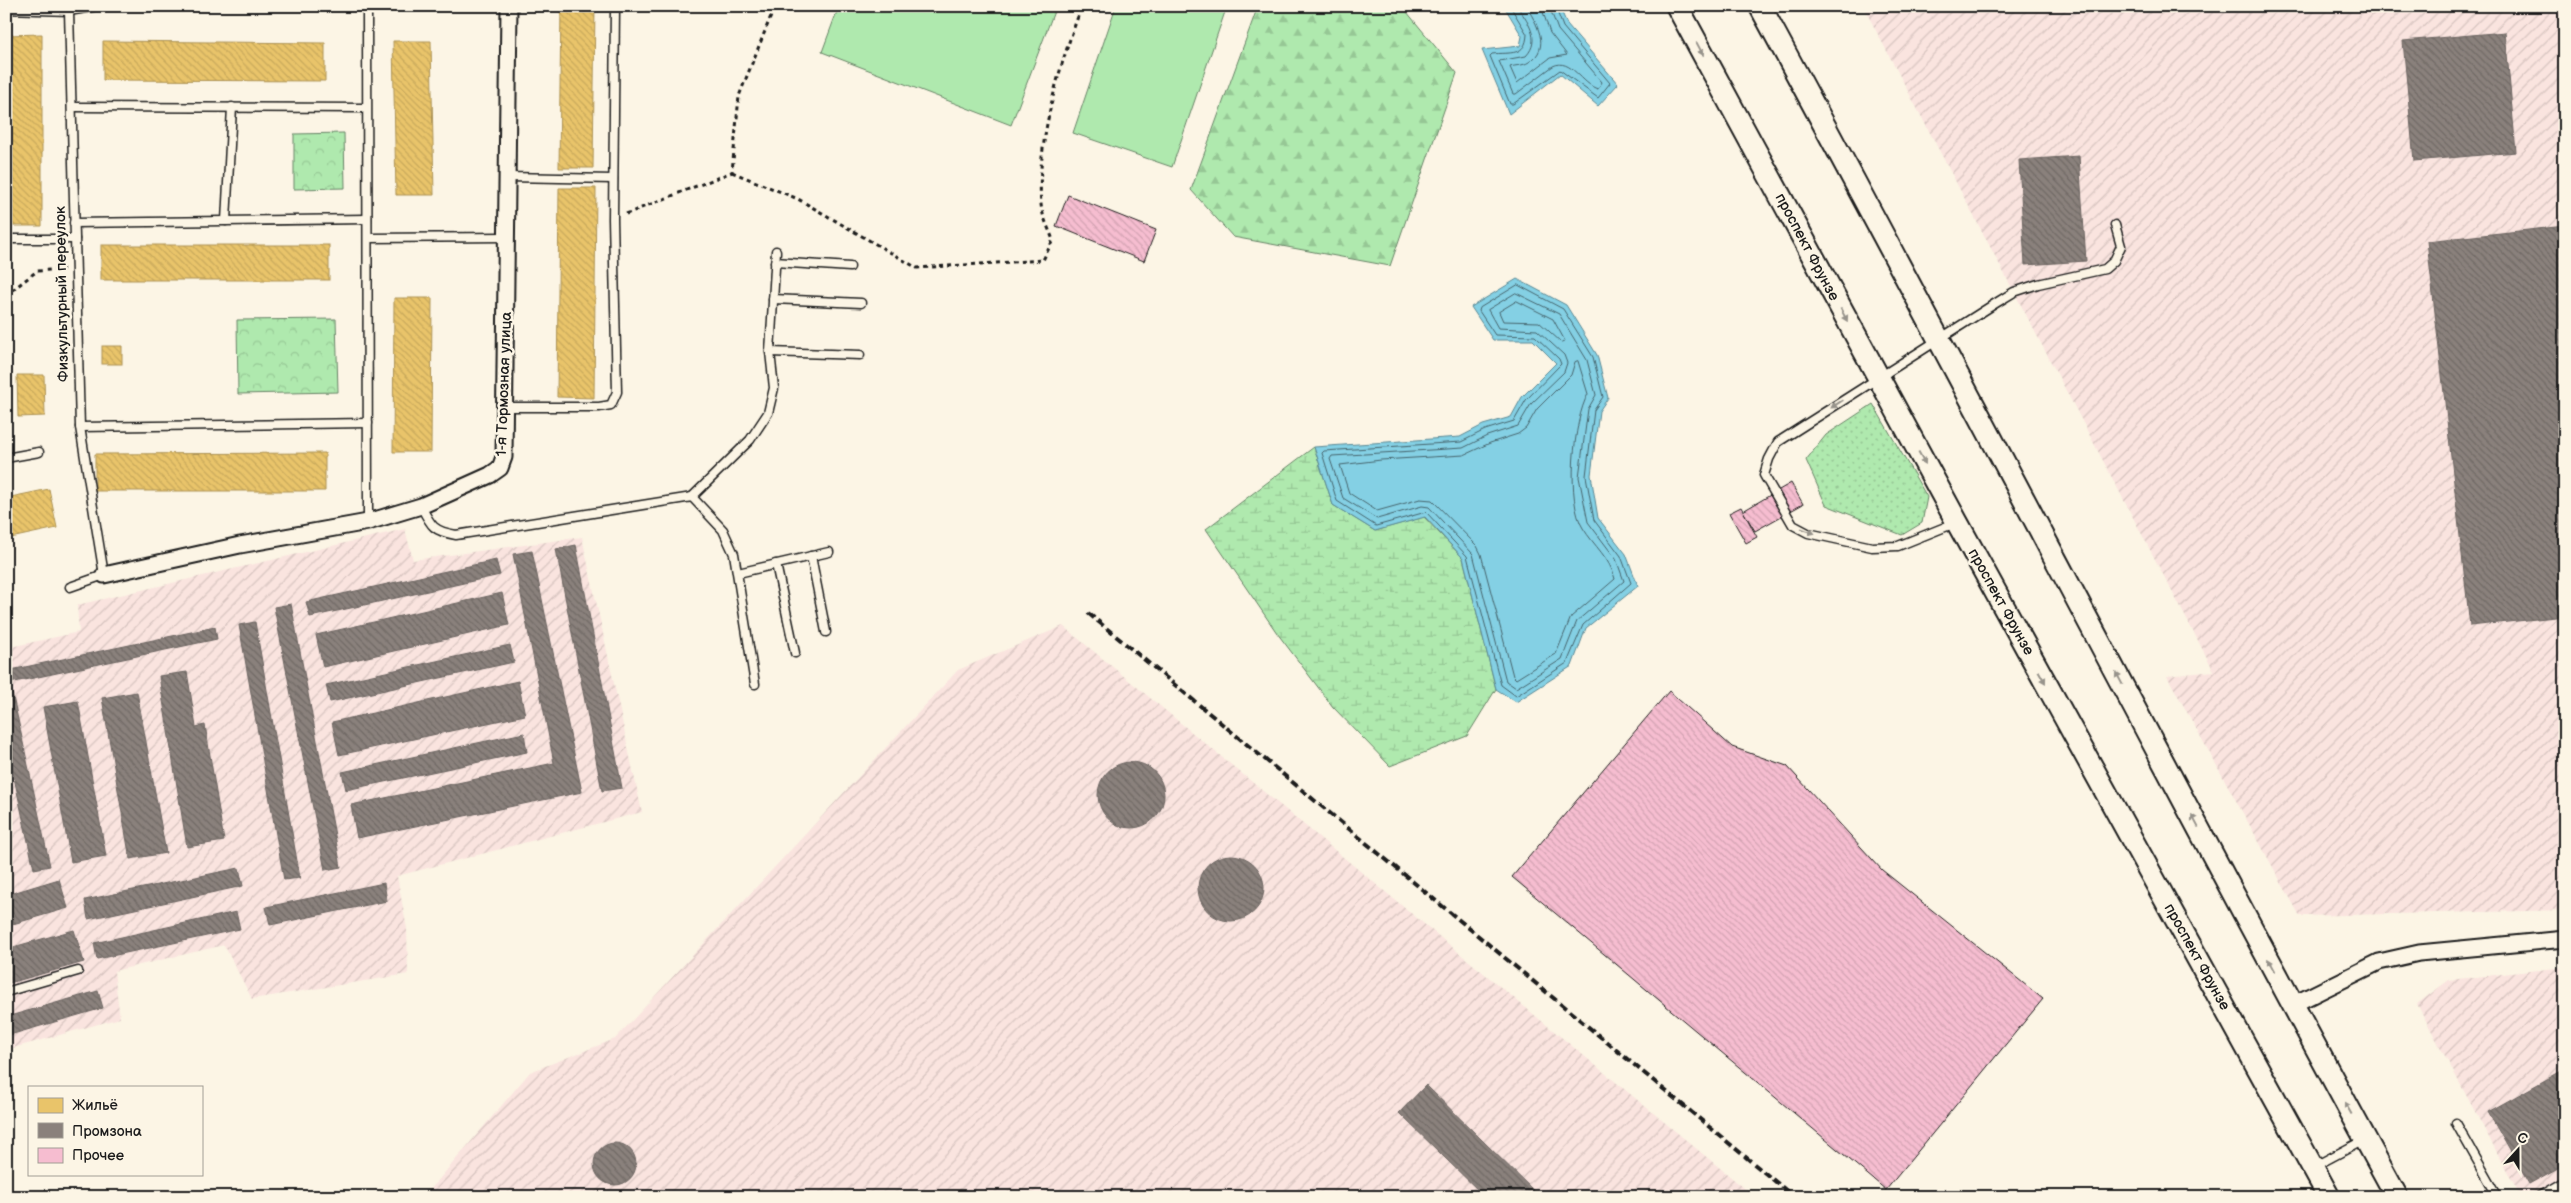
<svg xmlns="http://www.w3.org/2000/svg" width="2571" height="1203" viewBox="0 0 2571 1203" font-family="'Balsamiq Sans',sans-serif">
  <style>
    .industrial { fill: url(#industrial-furrows) }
    .grass { fill: url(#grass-dots); stroke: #668265 }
    .forest { fill: url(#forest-firs); stroke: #668265 }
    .wetland { fill: url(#wetland-marsh); stroke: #668265 }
    .park { fill: url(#park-crowns); stroke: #668265 }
    .pitch { fill: #afe9ae; stroke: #668265 }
    .water { fill: #84d0e4; stroke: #5a8894 }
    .homes { fill: url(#homes-back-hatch); stroke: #ac9253 }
    .industry { fill: url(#industry-back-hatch); stroke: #69635f }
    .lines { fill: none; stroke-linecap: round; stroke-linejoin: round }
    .shore { stroke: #46646c; stroke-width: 1 }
    .building { fill: url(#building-back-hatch); stroke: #1c1c1c }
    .service-casing { stroke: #1c1c1c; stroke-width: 11 }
    .minor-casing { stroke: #1c1c1c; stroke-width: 19 }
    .secondary-casing { stroke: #1c1c1c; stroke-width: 25 }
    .path { stroke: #1c1c1c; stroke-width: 3; stroke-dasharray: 4 4; stroke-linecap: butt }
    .service { stroke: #fcf5e5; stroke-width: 8 }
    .minor { stroke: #fcf5e5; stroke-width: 15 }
    .secondary { stroke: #fcf5e5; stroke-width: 21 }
    .rail { stroke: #1c1c1c; stroke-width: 4; stroke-dasharray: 8 4; stroke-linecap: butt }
    .oneway { fill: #97938b }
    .labels { text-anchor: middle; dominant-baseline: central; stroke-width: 5; stroke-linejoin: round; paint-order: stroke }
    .street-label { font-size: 15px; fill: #1c1c1c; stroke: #fcf5e5 }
  </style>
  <defs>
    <pattern id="industrial-furrows" width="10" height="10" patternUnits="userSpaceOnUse" patternTransform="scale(1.25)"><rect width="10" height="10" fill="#fae4df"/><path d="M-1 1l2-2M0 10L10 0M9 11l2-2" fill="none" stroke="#d6c3bf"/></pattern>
    <pattern id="grass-dots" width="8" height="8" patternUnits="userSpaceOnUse" patternTransform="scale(1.25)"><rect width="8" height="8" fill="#afe9ae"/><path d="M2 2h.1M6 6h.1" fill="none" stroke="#96c795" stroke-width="1.8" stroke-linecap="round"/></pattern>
    <pattern id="forest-firs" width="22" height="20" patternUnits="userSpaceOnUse" patternTransform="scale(1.25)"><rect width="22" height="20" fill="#afe9ae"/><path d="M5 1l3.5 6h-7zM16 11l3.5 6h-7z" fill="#96c795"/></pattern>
    <pattern id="wetland-marsh" width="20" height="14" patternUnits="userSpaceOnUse" patternTransform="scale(1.25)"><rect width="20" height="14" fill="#afe9ae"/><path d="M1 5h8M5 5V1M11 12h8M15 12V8" fill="none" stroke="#96c795"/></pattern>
    <pattern id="park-crowns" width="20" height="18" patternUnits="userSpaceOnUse" patternTransform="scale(1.25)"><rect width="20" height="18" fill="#afe9ae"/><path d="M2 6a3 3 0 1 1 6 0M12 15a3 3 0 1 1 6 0" fill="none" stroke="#96c795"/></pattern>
    <pattern id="homes-back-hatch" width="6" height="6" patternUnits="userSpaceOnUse" patternTransform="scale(1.25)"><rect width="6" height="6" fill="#e9c46a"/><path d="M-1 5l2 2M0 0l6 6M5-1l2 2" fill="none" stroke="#c7a85b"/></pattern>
    <pattern id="industry-back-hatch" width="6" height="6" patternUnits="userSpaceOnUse" patternTransform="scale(1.25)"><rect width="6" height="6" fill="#8a817c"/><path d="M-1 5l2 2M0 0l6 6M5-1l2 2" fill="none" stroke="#706965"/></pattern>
    <pattern id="building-back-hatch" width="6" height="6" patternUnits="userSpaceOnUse" patternTransform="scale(1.25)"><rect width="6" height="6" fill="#f6bdd0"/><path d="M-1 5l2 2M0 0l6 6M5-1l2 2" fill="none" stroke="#d2a2b2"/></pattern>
  </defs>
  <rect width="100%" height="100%" fill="#fcf5e5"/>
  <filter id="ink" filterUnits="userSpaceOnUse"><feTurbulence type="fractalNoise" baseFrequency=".02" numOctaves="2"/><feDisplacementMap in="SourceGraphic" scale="10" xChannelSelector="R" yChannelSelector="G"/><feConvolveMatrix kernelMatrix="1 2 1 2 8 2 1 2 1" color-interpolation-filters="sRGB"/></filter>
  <g filter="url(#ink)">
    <g class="industrial">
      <path d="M1863,6H2565V910L2300,916L2167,676L2214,671Z"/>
      <path d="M405,529L413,560L582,537L642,812L397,876L407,929L408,974L252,999L224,945L114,971L120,1018L6,1050V648L79,632L77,605Z"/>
      <path d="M1063,626L1755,1197H424L530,1072L615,1039L958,670Z"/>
      <path d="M2565,967V1197H2521L2417,1004L2449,980Z"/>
    </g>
    <path class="grass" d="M1873,404L1927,497L1922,523L1902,535L1826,505L1806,460L1826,435Z"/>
    <path class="forest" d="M1258,6H1402L1457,73L1390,266L1233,237L1191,190Z"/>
    <path class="wetland" d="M1314,447L1333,505L1375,531L1424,517L1463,558L1496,689L1467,736L1390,766L1333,707L1277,633L1206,529Z"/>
    <g class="park">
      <path d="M344,133L345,188L294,189V134Z"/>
      <path d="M336,319L338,392L238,394L237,320Z"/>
    </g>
    <g class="pitch">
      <path d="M839,6H1056L1011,125L822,52Z"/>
      <path d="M1116,6H1227L1172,167L1073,133Z"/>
    </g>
    <g class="water">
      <path d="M1504,6H1559L1567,24L1618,84L1598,106L1560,74L1509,114L1482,50L1520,46L1522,36Z"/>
      <path d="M1517,279L1566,305L1597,355L1608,398L1599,411L1591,475L1598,518L1626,554L1638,586L1586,628L1572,666L1516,702L1496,689L1463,558L1425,517L1375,531L1333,505L1314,447L1460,437L1483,425L1511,417L1522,397L1556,363L1533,340H1493L1471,307Z"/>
    </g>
    <g class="homes">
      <path d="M561,6H595L593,168H559Z"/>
      <path d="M42,34V226H6V35Z"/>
      <path d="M103,41L325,43V81L103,80Z"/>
      <path d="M393,41H431L434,195H396Z"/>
      <path d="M559,188H596L594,398L557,397Z"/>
      <rect x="101" y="245" width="228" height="35"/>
      <path d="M394,298H432L431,452H393Z"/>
      <rect x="102" y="346" width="20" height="18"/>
      <path d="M17,375H44L45,416L18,417Z"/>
      <path d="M325,453V491H95V454Z"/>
      <path d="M49,489L57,528L6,539V498Z"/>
    </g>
    <g class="industry">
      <path d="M2505,32L2516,152L2414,161L2403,41Z"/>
      <path d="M2079,156L2086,261L2025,265L2019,160Z"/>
      <path d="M2565,226V616L2470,626L2427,241Z"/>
      <path d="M576,545L622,788L602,791L556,549Z"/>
      <path d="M532,551L582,792L357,838L351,805L554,763L513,554Z"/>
      <path d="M496,560L500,575L310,617L306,602Z"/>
      <path d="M502,593L509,625L323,667L316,635Z"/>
      <path d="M291,604L341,867L325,870L274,607Z"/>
      <path d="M255,622L300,878L284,880L239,625Z"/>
      <path d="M215,627L217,639L10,683L50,866L34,869L6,741V671Z"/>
      <path d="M510,645L514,662L330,702L326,685Z"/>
      <path d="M187,672L196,727L205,725L224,841L187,847L159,676Z"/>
      <path d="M518,681L525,715L339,755L332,722Z"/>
      <path d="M137,692L166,853L130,859L102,698Z"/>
      <path d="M78,701L106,856L71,862L43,707Z"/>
      <path d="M524,733L527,752L346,790L342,772Z"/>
      <circle cx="1131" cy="795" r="33"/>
      <circle cx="1231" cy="888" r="33"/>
      <path d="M239,868L243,886L88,919L85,900Z"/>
      <path d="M59,879L68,908L6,926V895Z"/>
      <path d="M384,883L387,901L270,925L266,907Z"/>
      <path d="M236,912L240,929L97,959L94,943Z"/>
      <path d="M74,930L84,962L6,984V949Z"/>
      <path d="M98,991L103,1008L6,1036V1017Z"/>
      <path d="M2565,1069V1164L2529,1184L2488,1112Z"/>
      <path d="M1426,1085L1540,1197H1485L1399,1113Z"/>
      <circle cx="615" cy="1164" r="21"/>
    </g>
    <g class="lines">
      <g class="shore">
        <path d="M1510,6L1527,34C1526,57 1510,52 1492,54L1490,56L1510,104H1513L1560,70L1598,98L1610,83L1563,27L1555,6"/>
        <path d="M1517,6C1527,21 1542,39 1526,56L1499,61L1513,94H1516L1553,66C1571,57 1582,85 1598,89L1602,82L1558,30L1549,6"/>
        <path d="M1526,6C1536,22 1552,48 1529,62C1523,66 1516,65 1510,67L1517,83L1550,58L1567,55L1550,33L1541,6"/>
        <path d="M1518,285L1563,309L1593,357L1603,397L1594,410L1586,476L1594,520L1621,556L1631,583L1583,625L1567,663L1516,696L1501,685L1467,556L1426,512L1376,526L1337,501L1322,453L1324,451L1461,442L1485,430L1514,421L1526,400L1561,364L1559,359L1535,336L1495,335L1479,311L1480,308Z"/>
        <path d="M1516,293L1559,314L1587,360L1596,395L1588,409L1579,477L1588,522L1616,559L1624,581L1577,621L1562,659L1516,688L1506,681L1473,554L1429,507L1422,506L1377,519L1343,498L1330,459L1332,456L1463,448L1487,436L1518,426L1531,404L1564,372L1567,363L1564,355L1537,330L1498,328L1488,310Z"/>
        <path d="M1517,301L1553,319L1565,341L1561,342L1539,322L1503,321L1499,312Z"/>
        <path d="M1578,361L1588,394C1573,420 1566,502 1583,528C1594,546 1610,558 1615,579L1571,617L1556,654L1516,679L1513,676L1481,554L1477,546L1432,500L1420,499L1377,511L1349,493L1340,465L1381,460L1464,455L1490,443L1518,434L1526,428L1537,409L1571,375L1575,362Z"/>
      </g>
    </g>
    <g class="building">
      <path d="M1068,195L1156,230L1144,261L1056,226Z"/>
      <path d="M1791,483L1803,504L1755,531L1743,511Z"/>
      <path d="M1741,507L1757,537L1746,543L1729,513Z"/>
      <path d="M1669,691L1732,747L1787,766L1882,870L2043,999L1886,1190L1512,877Z"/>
    </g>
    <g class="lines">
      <g class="service-casing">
        <g id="service">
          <path d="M367,6L368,522"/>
          <path d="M6,9L69,11L97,6"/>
          <path d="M69,11L80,427L104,575L70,587"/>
          <path d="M72,107L366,108"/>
          <path d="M507,177L613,179"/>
          <path d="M226,221L232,107"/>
          <path d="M74,223L367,219"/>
          <path d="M368,238L508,237"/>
          <path d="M6,239H75"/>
          <path d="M775,262L850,267"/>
          <path d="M773,299L861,303"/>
          <path d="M770,352L860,355"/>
          <path d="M504,407H599L611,405L617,392L613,219L615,6"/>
          <path d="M80,427L368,423"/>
          <path d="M6,458L39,452"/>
          <path d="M692,497L750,440L768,413L774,388L770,352L776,251"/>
          <path d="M421,506C431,526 433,531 456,535L692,497L723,530L734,554L755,684"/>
          <path d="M1955,523L1898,546L1872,547L1808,533L1793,525L1764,475L1769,459L1778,442L1996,303L2014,292L2038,284L2105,269L2114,261L2121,246L2115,225"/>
          <path d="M811,556L826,632"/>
          <path d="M776,564L795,653"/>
          <path d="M738,573L829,552"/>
          <path d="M6,992L78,971"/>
          <path d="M2456,1123L2498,1197"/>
          <path d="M2315,1166L2364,1140"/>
          <path d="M2538,1197L2565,1181"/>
        </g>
      </g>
      <g class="minor-casing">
        <g id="minor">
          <path d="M104,575L240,545L368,522L421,506L490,475L500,468L504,457L509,6"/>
          <path d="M2292,1005L2379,962L2419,953L2565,939"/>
        </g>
      </g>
      <g class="secondary-casing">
        <g id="secondary">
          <path d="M1677,6L1957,522L2329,1197"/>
          <path d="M1760,6C1975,402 2181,802 2397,1197"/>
        </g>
      </g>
      <g class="path">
        <path d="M732,172L798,199L917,268L1043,260L1053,240C1049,229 1042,216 1041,204C1036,143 1060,63 1082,6"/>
        <path d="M626,214L732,172L739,96L775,6"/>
        <path d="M6,295L37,271L64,269"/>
      </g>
      <use href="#service" class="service"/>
      <use href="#minor" class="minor"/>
      <use href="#secondary" class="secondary"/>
      <path class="rail" d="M1088,613L1794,1197"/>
    </g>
    <defs><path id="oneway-solid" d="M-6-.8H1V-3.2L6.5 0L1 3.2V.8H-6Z" transform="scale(1.25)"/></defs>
    <g class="oneway">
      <use href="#oneway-solid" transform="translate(1700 49) rotate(62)"/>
      <use href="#oneway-solid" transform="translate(1844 315) rotate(62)"/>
      <use href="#oneway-solid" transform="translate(1837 404) rotate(147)"/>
      <use href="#oneway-solid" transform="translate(1922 458) rotate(61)"/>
      <use href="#oneway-solid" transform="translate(1808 531) rotate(20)"/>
      <use href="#oneway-solid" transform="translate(2042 677) rotate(61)"/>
      <use href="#oneway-solid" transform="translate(2119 678) rotate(-118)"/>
      <use href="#oneway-solid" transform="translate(2195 821) rotate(-118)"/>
      <use href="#oneway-solid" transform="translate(2271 965) rotate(-118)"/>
      <use href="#oneway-solid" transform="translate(2348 1108) rotate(-119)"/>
    </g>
  </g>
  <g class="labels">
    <g class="street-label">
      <text transform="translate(1807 247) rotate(62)">проспект Фрунзе</text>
      <text transform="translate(62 294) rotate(-91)">Физкультурный переулок</text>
      <text transform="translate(504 384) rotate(-88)">1-я Тормозная улица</text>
      <text transform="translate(2001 602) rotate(61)">проспект Фрунзе</text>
      <text transform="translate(2197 957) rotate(61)">проспект Фрунзе</text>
    </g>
  </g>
  <rect width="2571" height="1203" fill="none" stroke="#fcf5e5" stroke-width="25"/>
  <rect x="12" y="12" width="2546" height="1178" fill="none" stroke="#1c1c1c" stroke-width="2" filter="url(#ink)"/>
  <rect x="28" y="1086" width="175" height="90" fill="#fcf5e5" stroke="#a29e95"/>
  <rect x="38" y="1098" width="25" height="15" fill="#e9c46a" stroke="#a29e95"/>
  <text x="72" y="1110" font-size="15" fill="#1c1c1c">Жильё</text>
  <rect x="38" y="1123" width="25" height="15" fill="#8a817c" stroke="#a29e95"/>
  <text x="72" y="1136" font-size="15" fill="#1c1c1c">Промзона</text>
  <rect x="38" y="1148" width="25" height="15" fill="#f6bdd0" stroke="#a29e95"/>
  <text x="72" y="1160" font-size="15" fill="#1c1c1c">Прочее</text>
  <g transform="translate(2518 1150) rotate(21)" stroke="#fcf5e5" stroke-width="4" paint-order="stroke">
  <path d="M0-4L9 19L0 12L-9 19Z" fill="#1c1c1c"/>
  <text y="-8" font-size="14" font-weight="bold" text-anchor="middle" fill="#1c1c1c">С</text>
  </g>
</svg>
